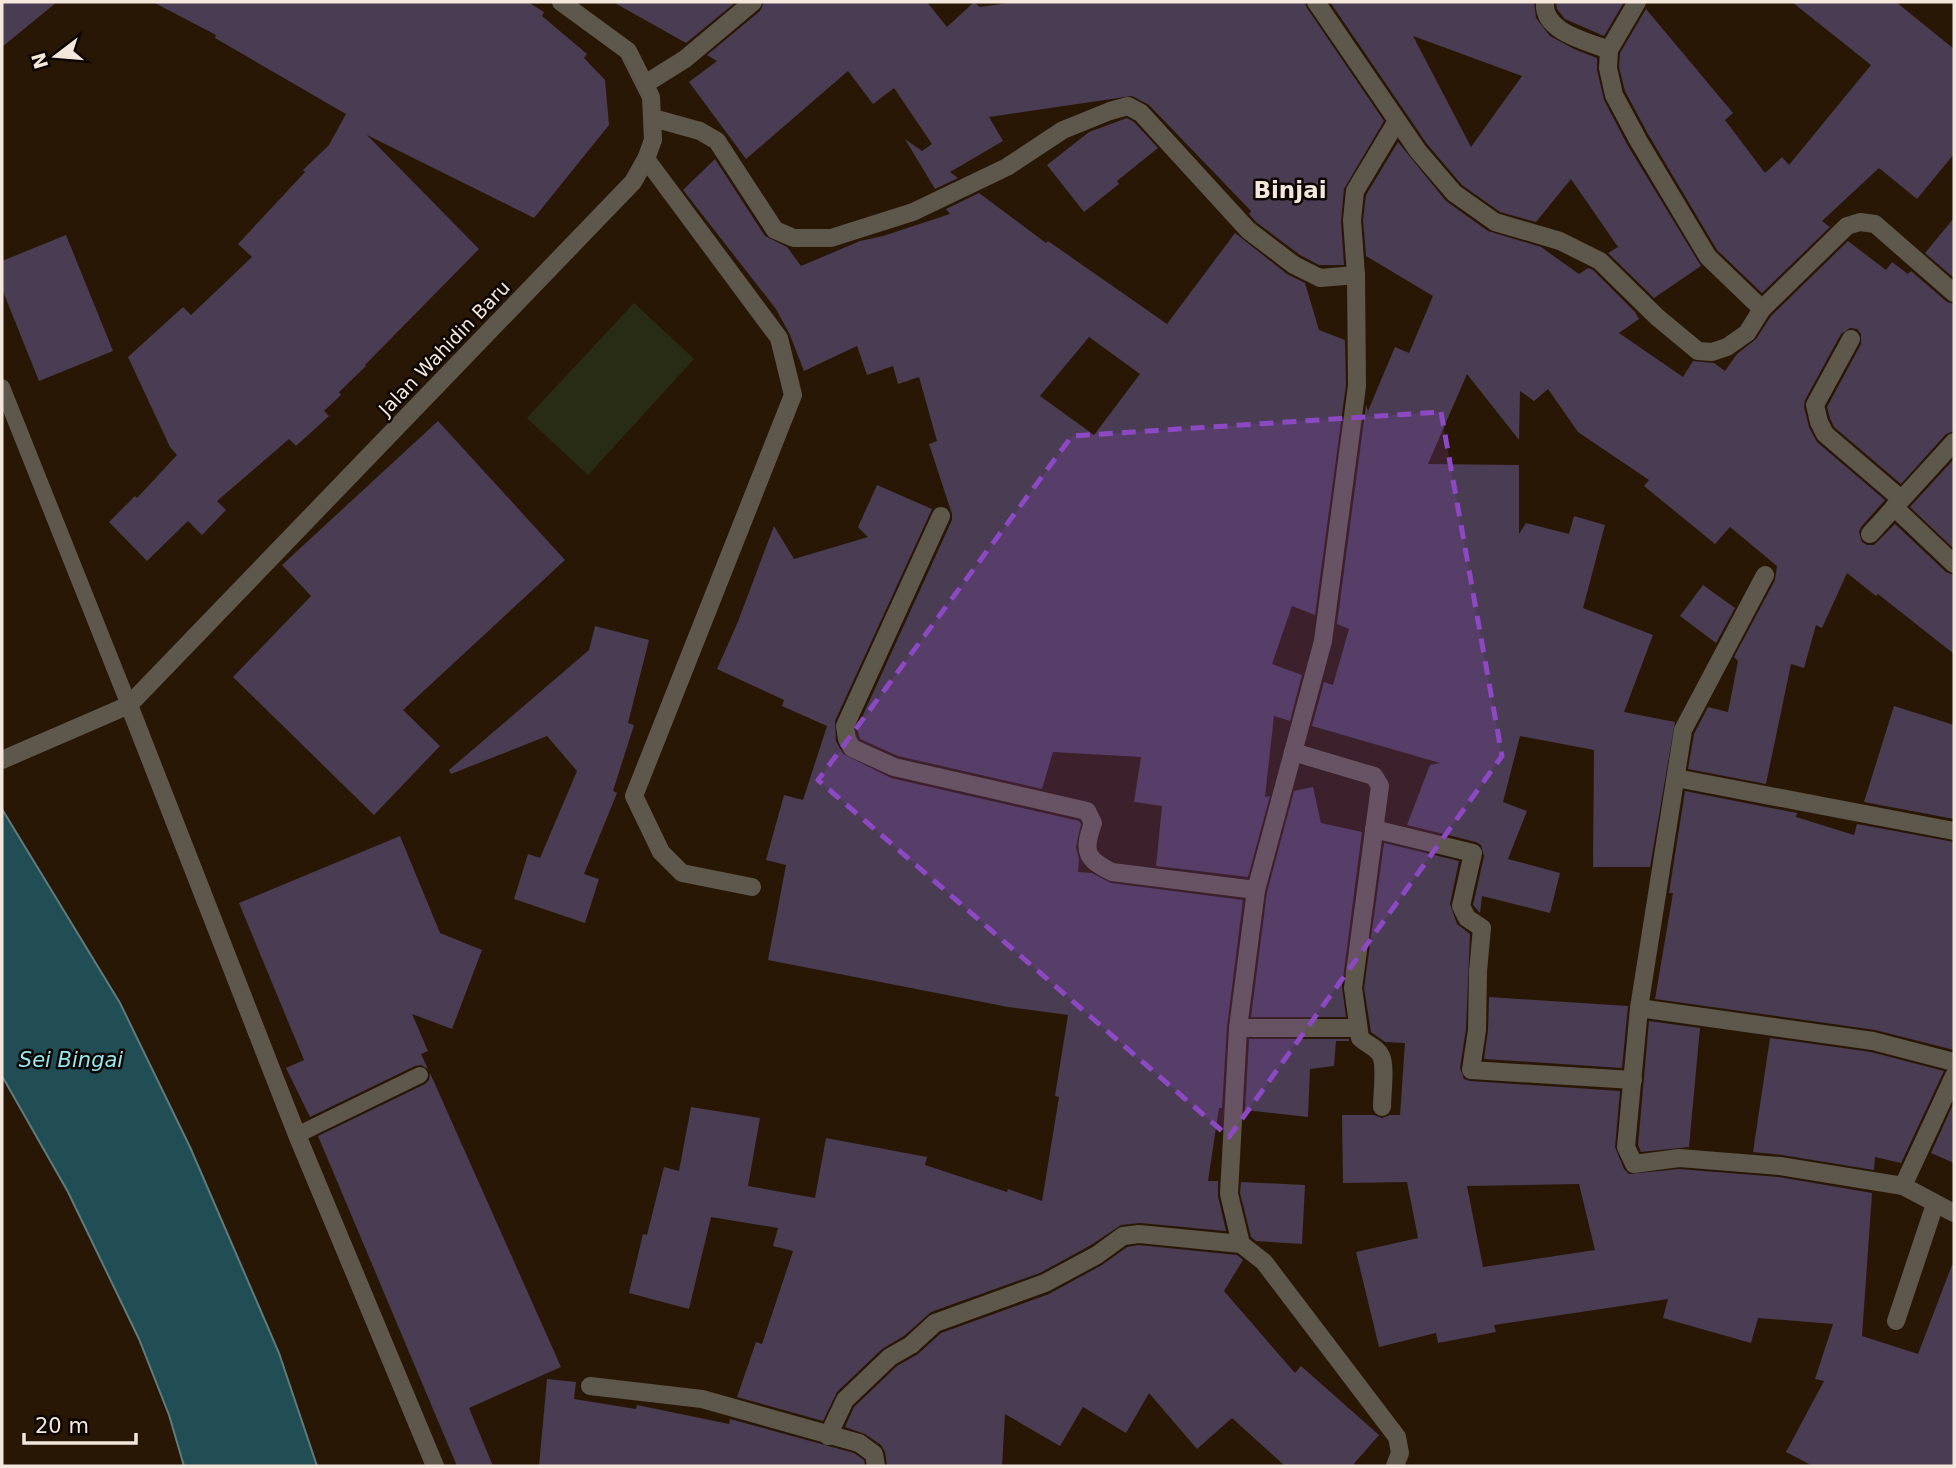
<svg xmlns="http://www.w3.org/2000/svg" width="1956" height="1468" viewBox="0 0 1956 1468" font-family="'DejaVu Sans',sans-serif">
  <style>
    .green { fill: #292c15 }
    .water { fill: #214d54; stroke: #607b7d; stroke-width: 2 }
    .building { fill: #493c53; fill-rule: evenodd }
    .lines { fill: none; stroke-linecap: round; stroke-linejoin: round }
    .service { stroke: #5e574c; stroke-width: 16 }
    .minor { stroke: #5e574c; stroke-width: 18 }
    .tertiary { stroke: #5e574c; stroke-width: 18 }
    .marked { fill: #8d48c3; fill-opacity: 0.2; stroke: #8d48c3; stroke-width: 5; stroke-dasharray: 14 9; stroke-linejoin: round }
    .labels { text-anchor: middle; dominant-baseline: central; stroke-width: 5; stroke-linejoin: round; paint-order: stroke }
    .street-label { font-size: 19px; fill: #f4e7dc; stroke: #0c0501 }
    .water-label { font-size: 21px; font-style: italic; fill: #96e6f1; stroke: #0c0501 }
    .quarter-label { font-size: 23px; font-weight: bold; fill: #f4e7dc; stroke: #0c0501 }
  </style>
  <rect width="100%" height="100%" fill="#291705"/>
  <path class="green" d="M634,303L694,359L588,475L527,418Z"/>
  <path class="water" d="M2,809L120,1003L190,1147L279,1353L317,1466H184L169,1415L139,1339L68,1192L2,1076Z"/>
  <g class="building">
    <path d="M2,2H57L2,47Z"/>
    <path d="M153,2H528L544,12L542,16L587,54L584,58L605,80L609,125L534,218L367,135L479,249L365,365L366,366L339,392L341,395L324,411L329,416L296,446L289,439L217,501L226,510L202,535L188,521L147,561L109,522L135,496L137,498L177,455L170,447L128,357L183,307L191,315L252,257L238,244L305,172L303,170L329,145L346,114L215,38L216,35Z"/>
    <path d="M613,2H736L686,43Z"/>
    <path d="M764,2H927L947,27L974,2L980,7L1015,2H1305L1307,8L1384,121L1344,189L1341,221L1344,265H1319L1300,255L1256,222L1249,214L1251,211L1149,105L1132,96L989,117L1003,141L950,172L958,178L935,189L905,139L922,151L932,144L894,88L873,104L848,71L746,159L689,82L717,61L707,55L760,11Z"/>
    <path d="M1330,2H1534L1536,18L1550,36L1574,49L1597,58V70L1604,100L1628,146L1701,266L1654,298L1608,253L1618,247L1571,179L1536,222L1500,212L1462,185L1427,144ZM1413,36L1522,76L1471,147Z"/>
    <path d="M1556,2H1624L1604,36L1565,19L1557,9Z"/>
    <path d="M1792,2H1896L1954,49V154L1917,199L1879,168L1822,221L1830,227L1762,293L1717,250L1648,134L1625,91L1619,67L1620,53L1646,9L1733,113L1725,120L1765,173L1782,157L1789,165L1871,65Z"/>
    <path d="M1127,118L1134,122L1158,148L1117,181L1119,184L1084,212L1047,165L1089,132Z"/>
    <path d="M1398,142L1446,201L1488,231L1541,247L1579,274L1588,268L1593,270L1635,312L1639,319L1619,333L1683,377L1693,361L1714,363L1725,371L1737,354L1756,339L1771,316L1848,241L1886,270L1892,262L1908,274L1911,271L1947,302L1954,304V431L1946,434L1901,484L1834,427L1830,418L1827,407L1861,344V334L1857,329L1850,328L1841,334L1805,400L1804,407L1809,427L1817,442L1885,500L1861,527L1859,532L1862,542L1867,545H1874L1895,524L1946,572L1954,575V654L1878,594L1876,596L1847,573L1822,628L1816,625L1804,668L1791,664L1766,784L1688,769L1694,734L1708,707L1728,712L1738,661L1734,657L1775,580L1777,566L1730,527L1715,544L1644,486L1649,480L1578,432L1548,389L1534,401L1520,391L1519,440L1467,374L1428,464L1519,465V534L1526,523L1569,534L1574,516L1605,525L1583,608L1653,635L1624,712L1675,722L1650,867H1593L1594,750L1520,736L1503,802L1527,811L1508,859L1560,873L1550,913L1482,896L1480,913L1473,905L1484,856L1481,845L1476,842L1407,825L1430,765L1440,763L1312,726L1324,682L1333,685L1349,629L1337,624L1366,405L1368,411L1395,347L1409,353L1433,296L1366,256L1363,220L1366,195Z"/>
    <path d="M715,159L765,236L787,247L801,266L860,241L883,236L950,214L946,209L979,193L1046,243L1048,241L1167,324L1235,233L1287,274L1305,283L1319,330L1345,340L1346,385L1315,615L1292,606L1272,664L1302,675L1290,721L1274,716L1265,797L1270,796L1248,877L1156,866L1162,806L1134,802L1141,757L1053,752L1042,789L898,756L860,739L857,728L952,520V514L929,444L937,441L919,377L898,384L893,366L867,375L857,346L804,371L790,335L776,309L683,190ZM1089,337L1140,374L1094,435L1040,396Z"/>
    <path d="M1954,218V278L1925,253Z"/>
    <path d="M66,235L113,351L39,381L2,289V261Z"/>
    <path d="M438,421L565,560L403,710L440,746L374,815L233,677L311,596L282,565Z"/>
    <path d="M1954,459V549L1910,507Z"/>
    <path d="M877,485L932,509L835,721L836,741L843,754L891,778L1079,821L1081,824L1076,847L1079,859L1078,872L1092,873L1111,883L1243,900L1227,1027L1222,1108H1219L1208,1181H1218V1196L1226,1231L1140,1223L1121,1225L1091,1245L1040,1273L931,1312L904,1336L882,1349L837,1392L823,1421L737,1397L756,1342L762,1344L793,1251L773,1246L778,1228L711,1217L689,1309L629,1293L643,1234L647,1235L664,1167L679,1171L691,1107L760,1118L748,1186L815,1198L826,1138L927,1157L925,1165L1007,1192L1008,1189L1042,1201L1059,1097L1055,1096L1068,1015L1008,1007L768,960L786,865L766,860L784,795L803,800L827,726L782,706L784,700L717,669L737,624L774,526L794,559L868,537L858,527Z"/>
    <path d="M1703,585L1735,608L1716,643L1680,616Z"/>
    <path d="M595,626L649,640L628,723L634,725L613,791L617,793L584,874L599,879L585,923L514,899L528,854L540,858L577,771L547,736L451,774L449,770L589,650Z"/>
    <path d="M1894,706L1954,725V819L1864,802Z"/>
    <path d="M1313,787L1321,823L1362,832L1342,986L1346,1017H1251L1267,892L1294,791Z"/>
    <path d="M1685,791L1797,813L1796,817L1854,835L1857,824L1954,842V1050L1875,1030L1655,999L1673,893H1669Z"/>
    <path d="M400,836L440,933L482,950L452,1029L412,1014L428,1051L421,1054L428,1069L421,1065L415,1066L310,1117L286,1068L304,1060L239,903Z"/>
    <path d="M1384,843L1459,861L1450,904L1457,924L1470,934L1466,1029L1460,1068L1464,1079L1470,1081L1620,1091L1615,1147L1624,1169L1629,1174L1679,1169L1779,1177L1872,1193L1862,1336L1918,1354L1952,1265H1954V1466H1813L1786,1452L1824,1381L1815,1379L1833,1324L1758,1318L1751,1343L1663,1318L1668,1299L1494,1325L1496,1332L1438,1343L1436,1333L1379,1347L1356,1252L1418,1238L1407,1182L1343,1183L1342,1115H1374L1382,1118L1390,1115H1400L1405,1043L1385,1042L1371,1032L1364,988ZM1579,1184L1595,1250L1483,1267L1467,1186Z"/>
    <path d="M1489,997L1628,1006L1622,1068L1484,1059L1488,1030Z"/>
    <path d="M1649,1021L1700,1028L1689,1147L1641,1152L1638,1145Z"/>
    <path d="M1770,1038L1871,1052L1944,1071L1901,1163L1875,1157L1874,1170L1782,1155L1753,1152Z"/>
    <path d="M1249,1039H1349V1041H1336L1334,1066L1310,1069L1308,1117L1245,1110Z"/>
    <path d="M430,1073L561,1367L469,1408L493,1466H457L318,1136L425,1084L429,1080Z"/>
    <path d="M1954,1102V1163L1931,1153Z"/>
    <path d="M1241,1182L1305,1185L1302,1244L1256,1241L1251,1237L1240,1193Z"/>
    <path d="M1139,1245L1237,1255L1243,1260L1224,1291L1295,1373L1301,1366L1379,1435L1352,1466H1285L1232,1418L1197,1449L1149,1393L1126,1433L1083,1407L1060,1446L1005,1414L1002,1466H887L885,1452L881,1445L865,1434L845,1427L854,1407L897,1366L918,1354L941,1333L1049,1294L1102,1265L1127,1247Z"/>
    <path d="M547,1379L576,1382L574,1399L636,1409L637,1405L729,1424L730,1419L854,1453L864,1460L865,1466H539Z"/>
  </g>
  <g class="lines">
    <g class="service">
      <path d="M2,387L129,705"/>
      <path d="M297,1135L420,1075"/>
    </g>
    <g class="minor">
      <path d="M1316,2L1418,151L1454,193L1495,222L1560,241L1600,261L1657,317L1698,351L1712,352L1727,347L1747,333L1762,309L1708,257L1638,140L1614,95L1608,68L1609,50L1637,2"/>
      <path d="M1545,2C1542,32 1587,41 1609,50"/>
      <path d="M645,84L685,59L753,2"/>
      <path d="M653,118L700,131L717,141L775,230L794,238H831L913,212L1007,167L1063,130L1110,111L1128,106L1141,113L1248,230L1294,265L1320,278L1356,275"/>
      <path d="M646,159L779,338L793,395L634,796L661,852L682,873L752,887"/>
      <path d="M1762,309L1847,226L1860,222L1875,224L1954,293"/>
      <path d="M1851,339L1815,405L1819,422L1825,434L1901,499"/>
      <path d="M1894,507L1954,564"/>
      <path d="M941,516L845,726L847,739L852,748L894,767L1087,811L1093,823C1083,851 1085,859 1112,872L1256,890"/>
      <path d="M1870,534L1954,442"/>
      <path d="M1765,575L1683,730L1639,1008L1626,1147L1634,1164L1679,1158L1780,1166L1903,1186"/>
      <path d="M129,705L297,1135L435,1466"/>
      <path d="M1293,752L1374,776L1380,786L1353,988L1360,1038C1367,1045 1377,1047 1381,1056C1386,1066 1382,1094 1382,1107"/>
      <path d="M1676,778L1954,831"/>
      <path d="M1374,829L1473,853L1461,906L1467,918L1482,928L1478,971L1477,1030L1471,1070L1633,1080"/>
      <path d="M1639,1008L1873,1041L1954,1062"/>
      <path d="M1238,1028H1358"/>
      <path d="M1954,1076L1903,1186L1954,1213"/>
      <path d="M1896,1321L1935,1204"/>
      <path d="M590,1386L702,1399L859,1443L874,1454L876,1466"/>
      <path d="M828,1436L845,1400L890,1357L911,1345L935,1323L1045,1283L1097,1255L1123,1236L1139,1234L1241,1244"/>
      <path d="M1395,1466L1400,1453L1397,1437L1264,1262L1241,1244L1229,1194L1238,1028L1256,890L1323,641L1357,386L1356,275L1352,220L1355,191L1397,121"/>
    </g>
    <path class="tertiary" d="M2,760L129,705L633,182L646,159L653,140L651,97L628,51L561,2"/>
  </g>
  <path class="marked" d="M1441,412L1502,756L1229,1137L818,780L1072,436Z"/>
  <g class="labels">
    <g class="street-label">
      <text transform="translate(444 348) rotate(-46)">Jalan Wahidin Baru</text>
    </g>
    <g class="water-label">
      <text x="71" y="1060">Sei Bingai</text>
    </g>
    <g class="quarter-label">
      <text x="1290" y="190">Binjai</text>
    </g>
  </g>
  <rect width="1956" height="1468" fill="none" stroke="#f4e7dc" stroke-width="7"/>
  <g transform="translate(56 56) rotate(254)" stroke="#0c0501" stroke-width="5" paint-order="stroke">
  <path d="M0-5L12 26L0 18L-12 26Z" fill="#f4e7dc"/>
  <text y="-10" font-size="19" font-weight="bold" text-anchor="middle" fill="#f4e7dc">N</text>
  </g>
  <path d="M24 1433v10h112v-10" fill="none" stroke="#f4e7dc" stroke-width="3.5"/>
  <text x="35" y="1433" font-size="21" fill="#f4e7dc" stroke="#0c0501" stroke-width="5" paint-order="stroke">20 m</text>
</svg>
